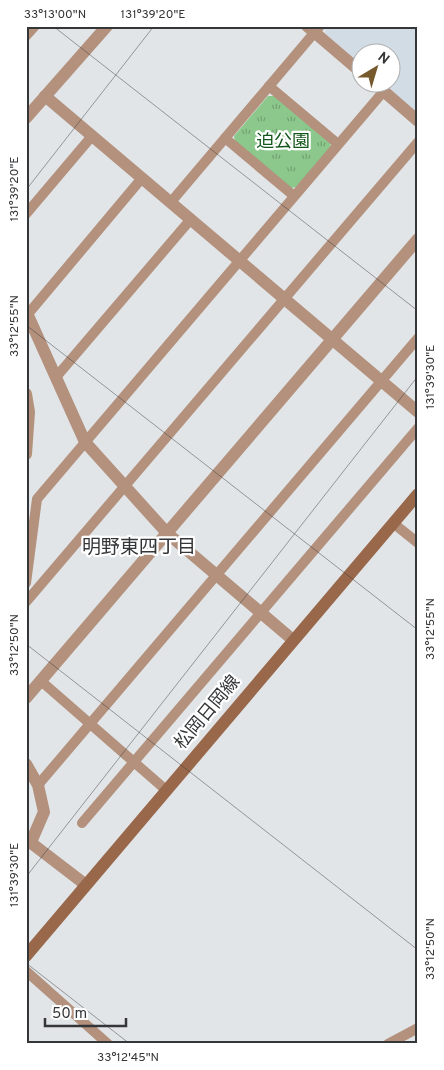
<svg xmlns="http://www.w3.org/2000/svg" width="444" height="1070" viewBox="0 0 444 1070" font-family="Overpass,'Noto Sans JP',sans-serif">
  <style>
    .built { fill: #d2dce5 }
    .park { fill: url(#park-tufts) }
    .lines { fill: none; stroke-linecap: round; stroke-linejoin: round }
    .minor { stroke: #b3917d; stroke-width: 10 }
    .tertiary { stroke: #b3917d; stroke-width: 12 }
    .secondary { stroke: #99684b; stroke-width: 12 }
    .ticks { fill: none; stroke: #353638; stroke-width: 1; stroke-opacity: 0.45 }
    .labels { text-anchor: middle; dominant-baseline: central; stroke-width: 4.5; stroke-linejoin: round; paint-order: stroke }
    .park-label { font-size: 18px; fill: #13561b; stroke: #fff }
    .street-label { font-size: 18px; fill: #353638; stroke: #fff }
    .neighbourhood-label { font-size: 19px; fill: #353638; stroke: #fff }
    .neatline { fill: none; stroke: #353638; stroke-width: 2 }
    .ticks-label { font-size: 12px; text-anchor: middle; fill: #353638 }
  </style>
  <defs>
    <pattern id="park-tufts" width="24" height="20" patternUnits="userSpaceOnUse" patternTransform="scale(1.25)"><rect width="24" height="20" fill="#8cc78c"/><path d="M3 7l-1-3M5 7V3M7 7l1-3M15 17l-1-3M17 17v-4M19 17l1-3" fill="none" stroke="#73a273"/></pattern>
  </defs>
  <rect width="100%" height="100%" fill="#e1e5e8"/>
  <path class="built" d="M327,26H418V113L382,83L392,82V52H362L361,65L325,33Z"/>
  <path class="park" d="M268,96H275L330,142L331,147L297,187L291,188L235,142L234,136Z"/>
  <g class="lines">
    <g class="minor">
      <path d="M26,36L35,26"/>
      <path d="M269,86L338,144"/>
      <path d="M225,138L294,196"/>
      <path d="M171,202L320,26"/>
      <path d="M26,214L92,136"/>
      <path d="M28,314L142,178"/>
      <path d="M57,376L191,219"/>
      <path d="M393,523L418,543"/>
      <path d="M26,583L37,499L383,92"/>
      <path d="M26,602L418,142"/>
      <path d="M41,681L166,790"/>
      <path d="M38,785L418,338"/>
      <path d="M82,823L418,428"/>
      <path d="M26,971L108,1044"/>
      <path d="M388,1044L418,1028"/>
    </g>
    <g class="tertiary">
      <path d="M307,26L362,73"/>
      <path d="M373,82L418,121"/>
      <path d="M45,96L418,412"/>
      <path d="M26,118L107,26"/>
      <path d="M26,311L85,442L167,533L293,640"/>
      <path d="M26,394L29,412L26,454"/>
      <path d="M26,698L418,239"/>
      <path d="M26,764L38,785L44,812L31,842"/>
      <path d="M26,839L86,885"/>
    </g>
    <path class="secondary" d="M26,956L418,494"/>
  </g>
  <path class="ticks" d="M53,26L418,311M26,190L154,26M26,325L418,630M26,644L418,950M26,877L418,376M26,963L130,1044"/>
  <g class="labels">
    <g class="park-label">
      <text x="283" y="142">迫公園</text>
    </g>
    <g class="street-label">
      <text transform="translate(208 713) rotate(-50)">松岡日岡線</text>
    </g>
    <g class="neighbourhood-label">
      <text x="139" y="548">明野東四丁目</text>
    </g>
  </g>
  <rect width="444" height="1070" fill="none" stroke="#ffffff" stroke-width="55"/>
  <g transform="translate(376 68) rotate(38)"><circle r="24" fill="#ffffff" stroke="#aeafaf"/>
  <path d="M0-4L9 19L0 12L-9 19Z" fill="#76592d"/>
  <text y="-8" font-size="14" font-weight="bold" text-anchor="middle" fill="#353638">N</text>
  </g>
  <path d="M45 1018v8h81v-8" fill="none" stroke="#353638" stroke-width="2.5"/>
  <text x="52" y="1018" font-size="15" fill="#353638" stroke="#ffffff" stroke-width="4" paint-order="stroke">50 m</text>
  <rect x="28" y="28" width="388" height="1014" class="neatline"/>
  <g class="ticks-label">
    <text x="55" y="18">33°13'00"N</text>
    <text x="153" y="18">131°39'20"E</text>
    <text transform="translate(14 189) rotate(-90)" y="4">131°39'20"E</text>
    <text transform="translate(14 326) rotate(-90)" y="4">33°12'55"N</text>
    <text transform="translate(430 377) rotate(-90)" y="4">131°39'30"E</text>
    <text transform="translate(430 629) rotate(-90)" y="4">33°12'55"N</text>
    <text transform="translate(14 645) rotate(-90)" y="4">33°12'50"N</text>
    <text transform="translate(14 875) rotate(-90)" y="4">131°39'30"E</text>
    <text transform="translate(430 949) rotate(-90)" y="4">33°12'50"N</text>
    <text x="128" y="1061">33°12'45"N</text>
  </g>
</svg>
